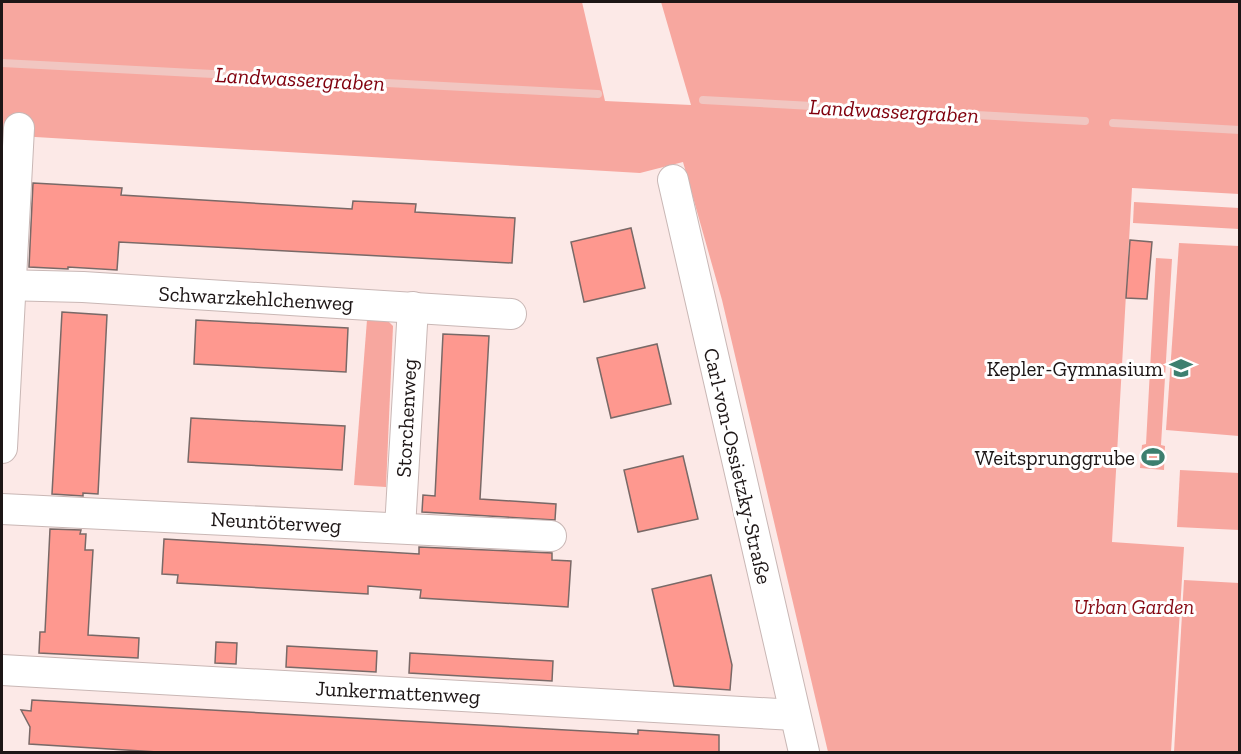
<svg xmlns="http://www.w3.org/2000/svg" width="1241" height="754" viewBox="0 0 1241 754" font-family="'Zilla Slab',serif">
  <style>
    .green { fill: #f7a79f }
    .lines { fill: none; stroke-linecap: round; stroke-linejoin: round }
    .stream { stroke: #f1c6c1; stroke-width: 8 }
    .building { fill: #fe988f; stroke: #796967; stroke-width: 1.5 }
    .minor-casing { stroke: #c9b7b5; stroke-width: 32 }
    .minor { stroke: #fff; stroke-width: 30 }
    .labels { text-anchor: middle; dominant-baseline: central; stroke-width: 6; stroke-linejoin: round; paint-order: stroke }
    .street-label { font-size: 21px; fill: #1d1616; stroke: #fff }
    .poi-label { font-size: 21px; fill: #1d1616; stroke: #fff; text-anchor: end }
    .park-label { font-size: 21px; font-style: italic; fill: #860a14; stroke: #fff }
    .water-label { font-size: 22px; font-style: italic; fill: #80000d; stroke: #fff }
  </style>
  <rect width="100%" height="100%" fill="#fce9e7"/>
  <g class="green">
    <path d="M2,2H582L605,101L691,105L661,2H1239V194L1132,188L1112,542L1184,547L1171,752H828L722,300L683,162L640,173L2,135Z"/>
    <path d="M1134,202L1239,208V229L1133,223Z"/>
    <path d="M1179,243L1239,246V436L1166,430Z"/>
    <path d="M1156,258L1172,259L1161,445L1165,446L1164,470L1140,468L1142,445L1146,444Z"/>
    <path d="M367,320H387L393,326L386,487L354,485Z"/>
    <path d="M1180,470L1239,473V530L1177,527Z"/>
    <path d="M1184,580L1239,583V752H1174Z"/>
  </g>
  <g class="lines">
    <g class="stream">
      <path d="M2,63L598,94"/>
      <path d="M703,100L1085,121"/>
      <path d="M1113,123L1240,130"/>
    </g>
  </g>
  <g class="building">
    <path d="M33,183L122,188L121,195L284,205L352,209L353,201L416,204L415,212L515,218L512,263L119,242L117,270L68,267V269L29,267Z"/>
    <path d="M631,228L645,288L584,302L571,242Z"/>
    <path d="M1130,240L1152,242L1147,299L1126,298Z"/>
    <path d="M62,312L107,315L98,494L83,493V496L52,494Z"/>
    <path d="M196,320L348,328L346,372L194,364Z"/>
    <path d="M443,334L489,336L480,499L556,504L555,520L422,512L423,495L435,496Z"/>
    <path d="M657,344L671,404L611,418L597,358Z"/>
    <path d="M191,418L345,426L342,470L188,462Z"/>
    <path d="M683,456L698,519L638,532L624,470Z"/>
    <path d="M50,529L81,530L80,534H86L85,550H93L88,635L139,638L138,658L39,653L40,632H45Z"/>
    <path d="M164,539L419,554V547L552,553V560L571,561L568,607L420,598L421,590L368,586V594L177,583L178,575L162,574Z"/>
    <path d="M711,575L732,665L730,690L674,686L652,589Z"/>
    <path d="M216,642L237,643L236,664L215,663Z"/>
    <path d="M287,646L377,651L376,672L286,667Z"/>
    <path d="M410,653L553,661L552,681L409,673Z"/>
    <path d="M32,700L638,734V730L719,735V753H174L29,744L30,727L21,710L31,711Z"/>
  </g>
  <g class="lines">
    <g class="minor-casing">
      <g id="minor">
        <path d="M673,180L804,752"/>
        <path d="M2,285L83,287L511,314"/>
        <path d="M2,448L19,128"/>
        <path d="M2,509L551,536"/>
        <path d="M400,528L413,307"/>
        <path d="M2,670L795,715"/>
      </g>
    </g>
    <use href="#minor" class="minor"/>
  </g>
  <defs>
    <g id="school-bare" transform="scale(1.8)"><path d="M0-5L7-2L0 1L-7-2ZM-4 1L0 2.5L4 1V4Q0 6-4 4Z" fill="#3d7f6f" stroke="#fff" stroke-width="2.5" paint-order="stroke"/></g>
    <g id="stadium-bare" transform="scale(1.8)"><path d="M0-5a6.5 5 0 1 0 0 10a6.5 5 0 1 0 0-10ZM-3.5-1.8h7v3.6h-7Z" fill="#3d7f6f" stroke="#fff" stroke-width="2.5" paint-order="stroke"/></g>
  </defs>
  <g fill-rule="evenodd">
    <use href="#school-bare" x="1181" y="368"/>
    <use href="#stadium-bare" x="1153" y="457"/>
  </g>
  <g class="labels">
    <g class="street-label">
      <text transform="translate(256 298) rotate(3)">Schwarzkehlchenweg</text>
      <text transform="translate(406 418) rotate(-87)">Storchenweg</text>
      <text transform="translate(738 466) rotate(77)">Carl-von-Ossietzky-Straße</text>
      <text transform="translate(276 522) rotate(3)">Neuntöterweg</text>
      <text transform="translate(398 692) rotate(3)">Junkermattenweg</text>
    </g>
    <g class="poi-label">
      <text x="1163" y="368">Kepler-Gymnasium</text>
      <text x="1135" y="457">Weitsprunggrube</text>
    </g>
    <g class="park-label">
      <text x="1134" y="606">Urban Garden</text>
    </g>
    <g class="water-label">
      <text transform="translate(300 79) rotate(3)">Landwassergraben</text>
      <text transform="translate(894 111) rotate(3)">Landwassergraben</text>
    </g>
  </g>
  <rect width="1241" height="754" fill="none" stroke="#1d1616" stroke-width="6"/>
</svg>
